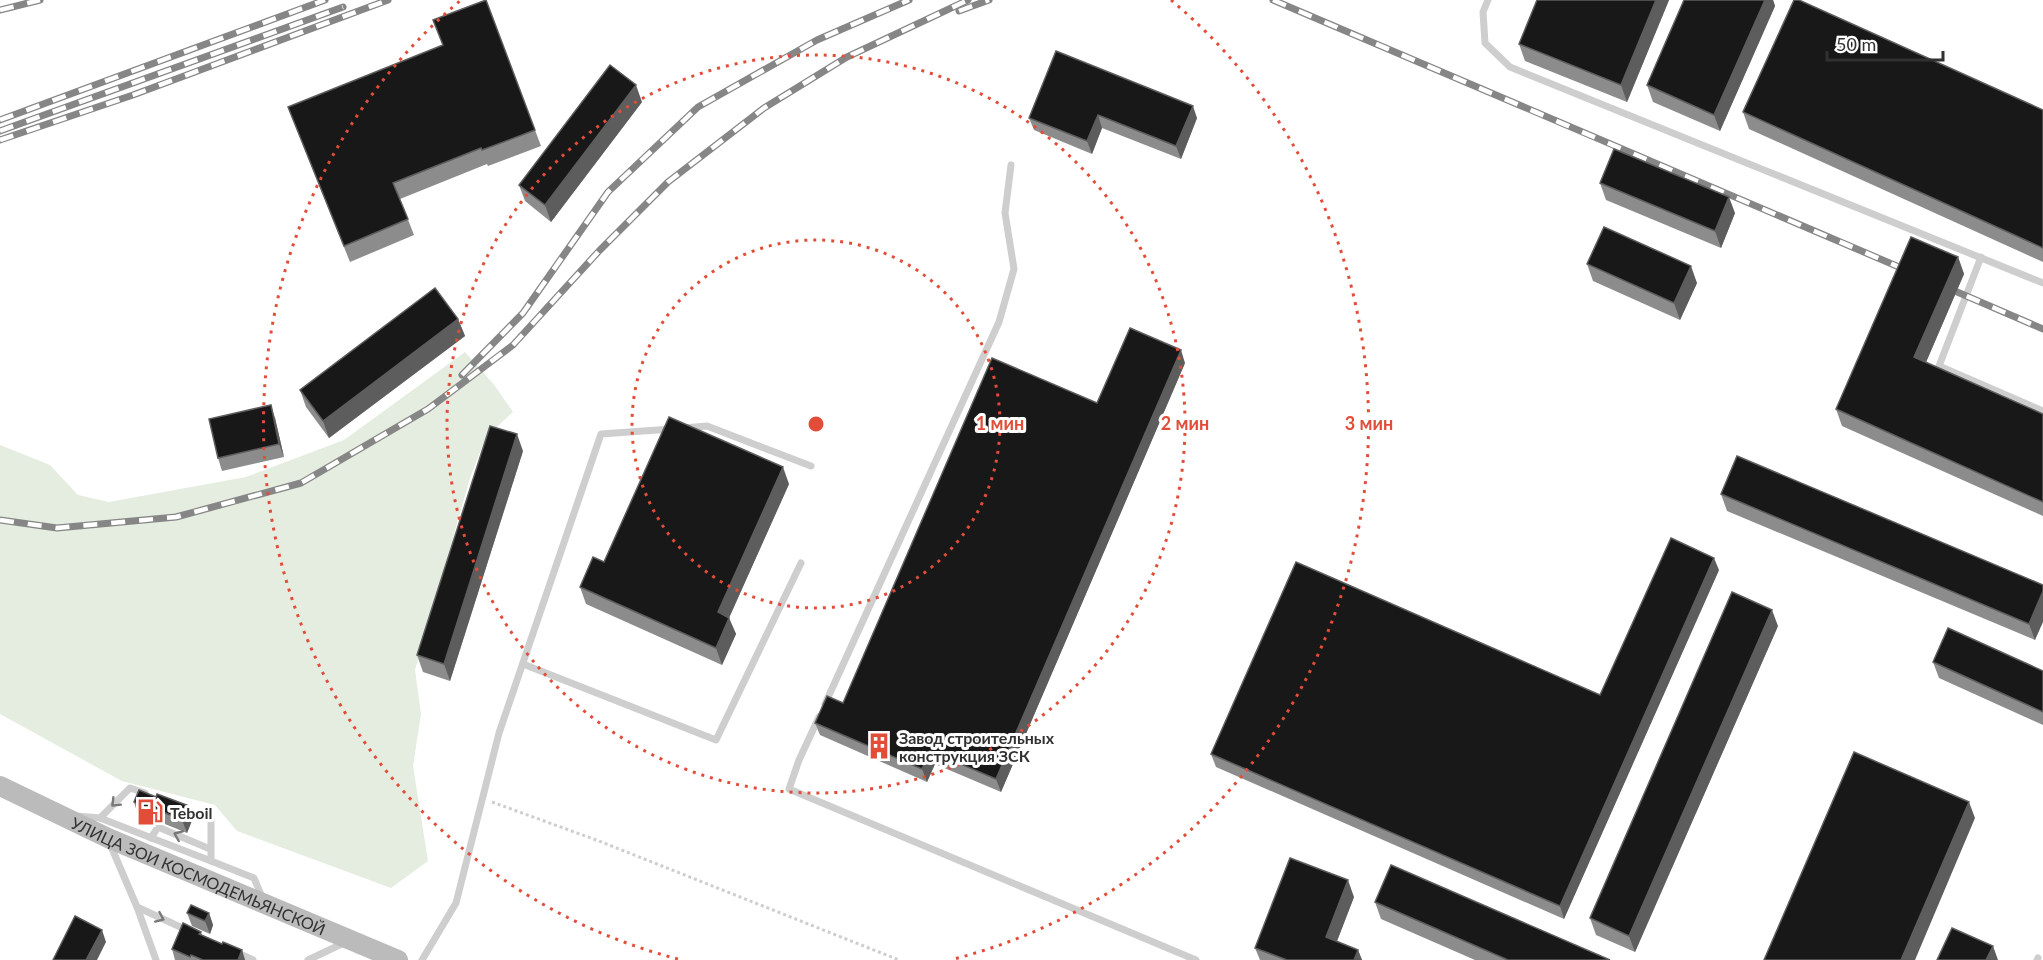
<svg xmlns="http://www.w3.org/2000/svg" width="2043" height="960" viewBox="0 0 2043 960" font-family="Lato,sans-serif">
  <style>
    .green { fill: #e4eddf }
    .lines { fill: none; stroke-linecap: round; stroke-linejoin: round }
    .path { stroke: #cecece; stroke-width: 3; stroke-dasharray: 3 3; stroke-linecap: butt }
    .lane { stroke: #cecece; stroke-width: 7 }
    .secondary { stroke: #bbb; stroke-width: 20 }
    .rail-casing { stroke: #868686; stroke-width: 7 }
    .rail { stroke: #fff; stroke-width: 4.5; stroke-dasharray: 14; stroke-linecap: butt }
    .wall { fill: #8c8c8c }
    .shaded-wall { fill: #5d5d5d }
    .building { fill: #181818; stroke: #5d5d5d; stroke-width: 1.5 }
    .oneway { stroke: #787878 }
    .ring { fill: none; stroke: #e24d39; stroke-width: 3; stroke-dasharray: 3 6 }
    .labels { text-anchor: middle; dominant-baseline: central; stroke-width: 6; stroke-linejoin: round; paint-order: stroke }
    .poi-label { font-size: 16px; font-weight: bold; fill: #313131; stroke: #fff; text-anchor: start }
    .street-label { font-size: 16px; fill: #313131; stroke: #fff }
    .centre { fill: #e24d39; stroke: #fff; stroke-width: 3 }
    .ring-label { font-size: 18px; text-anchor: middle; font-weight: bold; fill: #e24d39; stroke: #fff; stroke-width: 6; stroke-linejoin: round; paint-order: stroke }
  </style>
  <rect width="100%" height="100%" fill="#fff"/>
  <path class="green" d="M465,352L495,386L513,412L486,437L470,478L415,670L421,714L413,766L428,861L391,888L237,831L215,805L122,781L0,714V445L50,465L78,495L109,502L246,477L344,440Z"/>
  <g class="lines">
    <path class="path" d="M492,802L599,841L899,960"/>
    <g class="lane">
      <path d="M1488,0L1483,12L1485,43L1510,67L2043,283"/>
      <path d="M1981,257L1939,366L2043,411"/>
      <path d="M683,428L707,426L811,466"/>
      <path d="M523,664L716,740L801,563"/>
      <path d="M825,704L999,322L1014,269L1005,213L1011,165"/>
      <path d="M819,717L799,760L789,789L1196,960"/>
      <path d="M183,809L211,819V861L254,878L262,897"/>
      <path d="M77,816L100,818L130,788L145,793"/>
      <path d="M100,818L211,861"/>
      <path d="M151,838L158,827L210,849"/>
      <path d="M110,844L137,907L189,931"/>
      <path d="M137,907L156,960"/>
      <path d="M238,953L253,960"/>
      <path d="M308,960L346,942"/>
      <path d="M422,960L456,903L499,733L601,434L672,429"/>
      <path d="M2037,960L2038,958"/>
    </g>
    <path class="secondary" id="s1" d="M0,786L108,838L398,960"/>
    <g class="rail-casing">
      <g id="rail">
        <path d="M1273,0L1913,273"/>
        <path d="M0,10L40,0"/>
        <path d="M959,11L989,0"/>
        <path d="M0,120L325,0"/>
        <path d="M0,131L343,7"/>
        <path d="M0,140L133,95L388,0"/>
        <path d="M1941,285L2043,329"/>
        <path d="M462,375L523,313L608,192L698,107L817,40L909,0"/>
        <path d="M0,520L57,528L176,517L301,483L428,409L513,345L599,251L668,182L764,108L847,57L968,0"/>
      </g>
    </g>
    <use href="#rail" class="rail"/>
  </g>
  <g class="wall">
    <path d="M486,0L541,146L488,166L487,164L400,199L414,235L350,262L288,107L443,45Z"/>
    <path d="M1537,0H1669L1627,102L1525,61L1519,44Z"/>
    <path d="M1684,0H1773L1775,6L1720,131L1653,102L1647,85Z"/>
    <path d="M1056,51L1197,118L1181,159L1102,128L1092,154L1034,130L1029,118Z"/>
    <path d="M642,102L551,222L525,201L519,185Z"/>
    <path d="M2043,110V262L1749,129L1743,112Z"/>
    <path d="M1600,183L1735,213L1721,248L1606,200Z"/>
    <path d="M1958,257L1964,274L1926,362L2043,414V516L1842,426L1836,409Z"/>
    <path d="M1587,264L1697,283L1680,320L1593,281Z"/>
    <path d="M458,319L465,336L329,438L306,407L300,390Z"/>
    <path d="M1185,363L1001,792L935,764L927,782L820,735L815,723L843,703L1097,403Z"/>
    <path d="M275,418L284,457L222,471L218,458Z"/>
    <path d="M523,451L450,681L423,672L417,655Z"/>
    <path d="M789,484L729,618L736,634L722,665L586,604L580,587L604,562Z"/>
    <path d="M1721,494L2043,585L2035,640L1727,511Z"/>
    <path d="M1719,570L1564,919L1216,767L1211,754L1600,695Z"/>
    <path d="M1778,626L1635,952L1596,935L1590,918Z"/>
    <path d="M1933,662L2043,671V725L1939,678Z"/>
    <path d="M134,802L193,818L187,833L160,822H155L138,815Z"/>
    <path d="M1354,897L1337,941L1358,950L1362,960H1260L1255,948Z"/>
    <path d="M1375,902L1610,960H1475L1381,919Z"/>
    <path d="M187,913H209L213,925L210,934L192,926Z"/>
    <path d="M201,932L202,935L222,944L242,950L245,960H175L172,949Z"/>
  </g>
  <g class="shaded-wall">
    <path d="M1656,0H1669L1627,102L1621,85Z"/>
    <path d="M1765,0H1773L1775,6L1720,131L1714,115Z"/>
    <path d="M636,85L642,102L551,222L545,205Z"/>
    <path d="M1193,106L1197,118L1181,159L1176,146Z"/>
    <path d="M1098,115L1102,128L1092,154L1087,141Z"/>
    <path d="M1729,197L1735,213L1721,248L1715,231Z"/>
    <path d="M1958,257L1964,274L1921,374L1914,357Z"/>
    <path d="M1691,266L1697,283L1680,320L1674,303Z"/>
    <path d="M458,319L465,336L329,438L323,421Z"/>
    <path d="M1181,350L1185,363L1001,792L996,779Z"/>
    <path d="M271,405L275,418L284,457L279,444Z"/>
    <path d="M517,434L523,451L450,681L444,664Z"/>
    <path d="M783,467L789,484L724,629L718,612Z"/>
    <path d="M1714,558L1719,570L1564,919L1560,906Z"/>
    <path d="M2043,591V622L2035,640L2029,624Z"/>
    <path d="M1772,610L1778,626L1635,952L1629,936Z"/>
    <path d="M729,618L736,634L722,665L716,648Z"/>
    <path d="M930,751L935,764L927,782L922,769Z"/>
    <path d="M1969,802L1975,818L1915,960H1901Z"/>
    <path d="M189,806L193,818L187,833L182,820Z"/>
    <path d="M1348,880L1354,897L1332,954L1326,937Z"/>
    <path d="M209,913L213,925L210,934L205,921Z"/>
    <path d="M102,930L106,942L97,960H86Z"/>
    <path d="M1993,946L1998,960H1986Z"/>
    <path d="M242,950L245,960H238Z"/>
    <path d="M1358,950L1362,960H1354Z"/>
  </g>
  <g class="building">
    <path d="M486,0L535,130L482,150L481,148L393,183L408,219L344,246L288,107L443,45L433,20Z"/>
    <path d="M1537,0H1656L1621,85L1519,44Z"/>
    <path d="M1684,0H1765L1714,115L1647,85Z"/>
    <path d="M1794,0H1799L2043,110V248L1743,112Z"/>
    <path d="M1056,51L1193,106L1176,146L1098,115L1087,141L1029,118Z"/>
    <path d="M610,65L636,85L545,205L519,185Z"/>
    <path d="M1614,149L1729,197L1715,231L1600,183Z"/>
    <path d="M1604,227L1691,266L1674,303L1587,264Z"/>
    <path d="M1911,237L1958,257L1914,357L2043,414V502L1836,409Z"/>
    <path d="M435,288L458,319L323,421L300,390Z"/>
    <path d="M1130,328L1181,350L996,779L930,751L922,769L815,723L827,696L843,703L992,358L1097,403Z"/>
    <path d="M271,405L279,444L218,458L209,419Z"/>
    <path d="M669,417L783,467L718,612L729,618L716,648L580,587L593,557L604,562Z"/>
    <path d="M490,426L517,434L444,664L417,655Z"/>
    <path d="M1737,456L2043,585V591L2029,624L1721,494Z"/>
    <path d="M1671,538L1714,558L1560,906L1211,754L1296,562L1600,695Z"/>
    <path d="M1732,592L1772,610L1629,936L1590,918Z"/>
    <path d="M1948,628L2043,671V712L1933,662Z"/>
    <path d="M1854,752L1969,802L1901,960H1764Z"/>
    <path d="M139,790L156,797L157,794L189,806L182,820L156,809L150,810L134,802Z"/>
    <path d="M1290,858L1348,880L1326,937L1358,950L1354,960H1287L1255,948Z"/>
    <path d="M1391,865L1610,960H1508L1375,902Z"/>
    <path d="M191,905L209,913L205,921L187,913Z"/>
    <path d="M75,916L102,930L86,960H53Z"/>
    <path d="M183,923L201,932L199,934L222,944L223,942L242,950L238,960H203L191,955L190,957L172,949Z"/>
    <path d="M1952,928L1993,946L1986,960H1937Z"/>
  </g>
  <defs><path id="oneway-chevron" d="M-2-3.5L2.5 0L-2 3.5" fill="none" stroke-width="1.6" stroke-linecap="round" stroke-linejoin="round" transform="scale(1.5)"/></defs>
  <g class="oneway">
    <use href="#oneway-chevron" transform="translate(115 803) rotate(135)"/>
    <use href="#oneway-chevron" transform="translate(178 835) rotate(-157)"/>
    <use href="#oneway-chevron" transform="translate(160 918) rotate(24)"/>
  </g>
  <g class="ring">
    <circle cx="816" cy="424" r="184"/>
    <circle cx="816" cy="424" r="369"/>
    <path d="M678 959A553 553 0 0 1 461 0M1171 0A553 553 0 0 1 954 959"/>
  </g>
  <defs>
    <g id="building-bare" transform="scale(2.07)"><path d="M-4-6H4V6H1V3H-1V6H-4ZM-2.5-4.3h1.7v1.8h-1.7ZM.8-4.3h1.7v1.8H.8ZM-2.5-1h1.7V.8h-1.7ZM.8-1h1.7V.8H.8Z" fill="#e24d39" stroke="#fff" stroke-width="2.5" paint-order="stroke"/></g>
    <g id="fuel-bare" transform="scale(2.07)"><path d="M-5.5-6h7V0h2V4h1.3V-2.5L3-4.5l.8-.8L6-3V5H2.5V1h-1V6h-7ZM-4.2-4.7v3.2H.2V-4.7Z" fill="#e24d39" stroke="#fff" stroke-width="2.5" paint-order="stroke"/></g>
  </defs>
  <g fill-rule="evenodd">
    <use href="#building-bare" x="879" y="746"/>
    <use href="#fuel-bare" x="150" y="812"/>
  </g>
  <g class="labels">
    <g class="poi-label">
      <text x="899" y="737">Завод строительных<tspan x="899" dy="18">конструкция ЗСК</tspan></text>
      <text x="170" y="812">Teboil</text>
    </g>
    <g class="street-label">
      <text stroke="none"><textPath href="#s1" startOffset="218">УЛИЦА ЗОИ КОСМОДЕМЬЯНСКОЙ</textPath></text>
    </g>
  </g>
  <circle cx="816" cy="424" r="9" class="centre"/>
  <g class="ring-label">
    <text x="1000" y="430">1 мин</text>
    <text x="1185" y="430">2 мин</text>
    <text x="1369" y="430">3 мин</text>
  </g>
  <path d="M1827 51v9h116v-9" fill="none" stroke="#313131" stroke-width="3"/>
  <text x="1836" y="51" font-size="18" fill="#313131" stroke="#ffffff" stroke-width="4.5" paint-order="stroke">50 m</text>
</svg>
